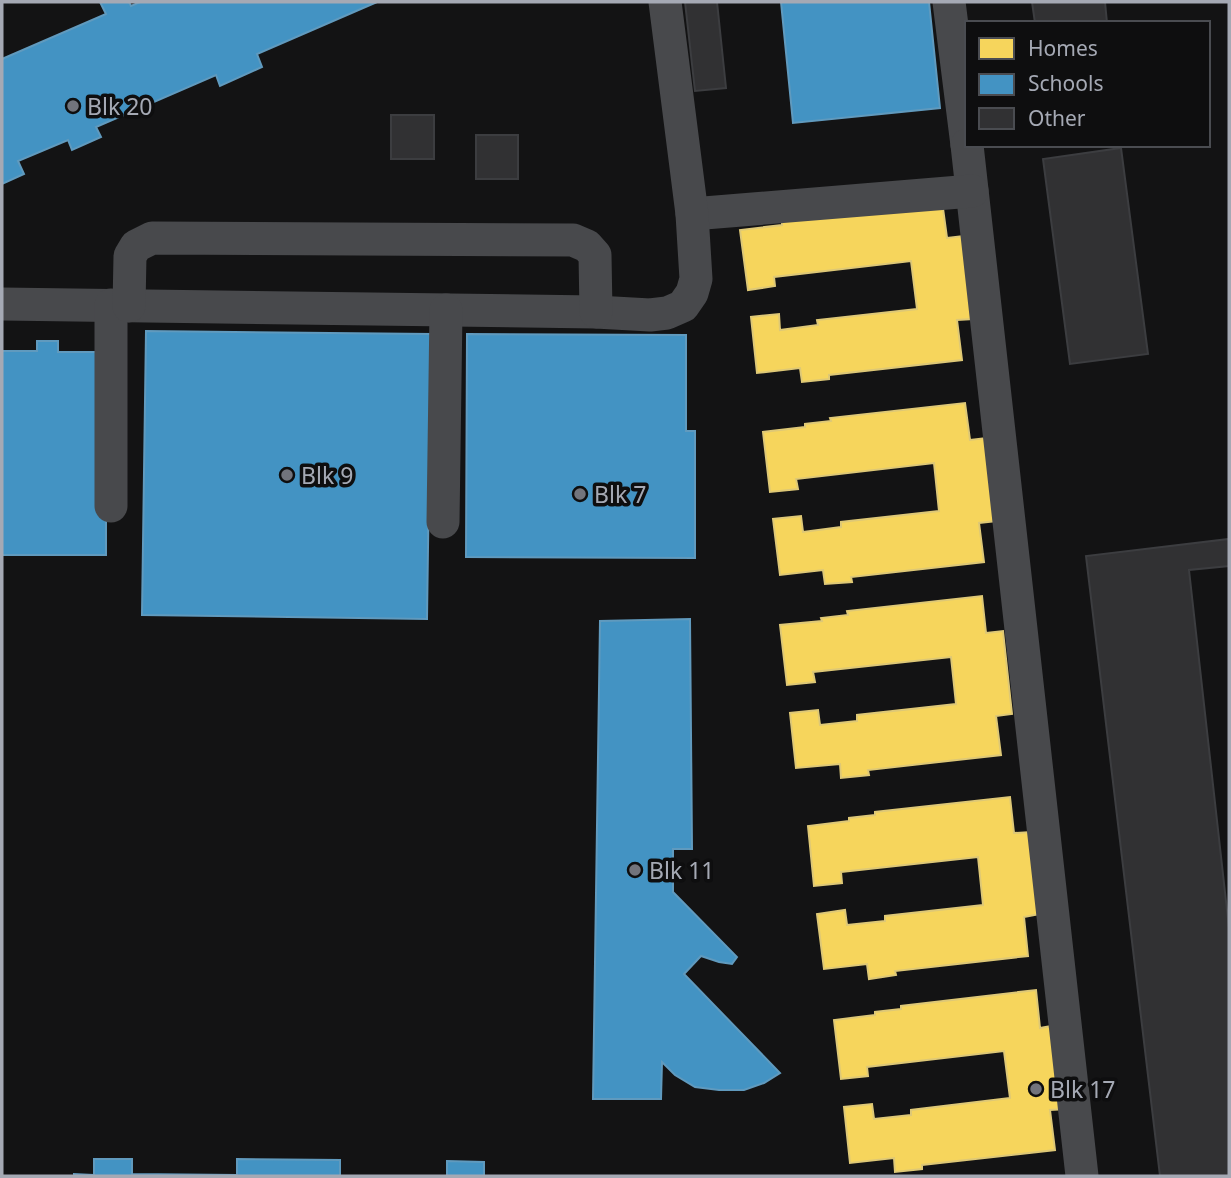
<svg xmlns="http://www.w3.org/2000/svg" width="1231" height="1178" viewBox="0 0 1231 1178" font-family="'Noto Sans',sans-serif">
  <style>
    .homes { fill: #f6d55c; stroke: #dec876; stroke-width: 2 }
    .schools { fill: #4393c3; stroke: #609abe; stroke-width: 2 }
    .building { fill: #313133; stroke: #3c3d40; stroke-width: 2 }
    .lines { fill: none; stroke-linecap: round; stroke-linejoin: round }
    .minor { stroke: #48494c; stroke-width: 33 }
    .poi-dot { fill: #72747c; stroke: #0e0e0f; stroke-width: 2.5 }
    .labels { text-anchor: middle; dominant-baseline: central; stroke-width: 7; stroke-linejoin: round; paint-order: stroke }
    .poi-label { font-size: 23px; fill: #a5a9b4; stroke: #0e0e0f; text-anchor: start }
  </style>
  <rect width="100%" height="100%" fill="#131314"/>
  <g class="homes">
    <path d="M942,201L947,238L963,236L973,319L957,320L962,360L829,375V379L802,382L800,368L757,373L751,317L779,314L780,330L818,325L817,320L917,309L911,261L774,277L775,286L748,290L740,230L782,225V222Z"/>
    <path d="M965,403L970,440L986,438L996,521L979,523L984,562L851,577L852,582L825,584L823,570L780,575L773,519L801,516L803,532L841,527V522L939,511L934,463L796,479L798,489L770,492L763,432L805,427V424L831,421L830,418Z"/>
    <path d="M982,596L986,633L1003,631L1012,714L996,716L1001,755L868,770L869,775L841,778L840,764L796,768L790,713L818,710L820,725L857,721V715L956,704L951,657L813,672L815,682L787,685L780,625L822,621L821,618L848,615L847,611Z"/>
    <path d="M1010,797L1014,833L1031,832L1040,914L1024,917L1028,956L895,971L896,975L869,979L867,964L824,969L817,914L845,910L847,925L885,921V916L983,905L978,857L841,872L842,883L814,886L808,826L849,821V818L875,815V812Z"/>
    <path d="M1036,990L1040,1028L1057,1025L1066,1109L1050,1110L1055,1150L922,1165V1169L895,1172L894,1158L850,1163L844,1107L872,1104L874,1119L911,1115V1110L1010,1098L1004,1051L867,1067L868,1076L841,1079L834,1020L875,1015V1012L901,1009V1006Z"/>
  </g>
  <g class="schools">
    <path d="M100,2H129L131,6L140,2H377L257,54L262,67L220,86L216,75L96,127L101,137L72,150L68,140L18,161L24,174L2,184V59L106,14Z"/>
    <path d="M781,2H929L940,108L793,123Z"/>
    <path d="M146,331L431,334L427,619L142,615Z"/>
    <path d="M467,334L686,335V431H695V558L466,557Z"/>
    <path d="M37,341H58V352H106V555H2V351H37Z"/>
    <path d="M690,619L692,849H673V892L737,957L732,964L719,962L701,956L684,974L780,1073L764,1083L744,1090H719L695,1087L675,1075L662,1062L661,1099H593L600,621Z"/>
    <path d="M94,1159H132V1174L237,1175V1159L340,1160V1176H343H74V1174L94,1175Z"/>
    <path d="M447,1161L484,1162V1176H505H447Z"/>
  </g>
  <g class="building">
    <path d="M685,2H717L726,88L695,91Z"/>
    <path d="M1032,2H1105L1107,23H1035Z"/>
    <rect x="391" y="115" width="43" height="44"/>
    <rect x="476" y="135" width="42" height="44"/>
    <path d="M1121,148L1148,354L1070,364L1043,159Z"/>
    <path d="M1229,539V566L1189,570L1229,928V1176H1160L1086,556Z"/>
  </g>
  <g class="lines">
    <g class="minor">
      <path d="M949,2L967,145"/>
      <path d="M967,145L1082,1176"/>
      <path d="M692,214L972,191"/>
      <path d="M2,304L596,312L650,315L667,313L683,306L692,293L696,279L692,214L665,2"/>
      <path d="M111,305V506"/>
      <path d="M129,306L130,256L136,246L152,238L573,240L587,246L595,255L596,312"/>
      <path d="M443,522L446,310"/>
    </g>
  </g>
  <g class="poi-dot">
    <circle cx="73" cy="106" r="7"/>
    <circle cx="287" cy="475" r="7"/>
    <circle cx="580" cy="494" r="7"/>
    <circle cx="635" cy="870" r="7"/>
    <circle cx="1036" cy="1089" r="7"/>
  </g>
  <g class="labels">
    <g class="poi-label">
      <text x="87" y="106">Blk 20</text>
      <text x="301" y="475">Blk 9</text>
      <text x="594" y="494">Blk 7</text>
      <text x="649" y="870">Blk 11</text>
      <text x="1050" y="1089">Blk 17</text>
    </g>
  </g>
  <rect width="1231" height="1178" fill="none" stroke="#a5a9b4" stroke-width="7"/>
  <rect x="965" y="21" width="245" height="126" fill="#0e0e0f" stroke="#4a4c51" stroke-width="2"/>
  <rect x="979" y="38" width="35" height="21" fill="#f6d55c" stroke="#4a4c51" stroke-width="2"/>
  <text x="1028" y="56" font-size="21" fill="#a5a9b4">Homes</text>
  <rect x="979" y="74" width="35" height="21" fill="#4393c3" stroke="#4a4c51" stroke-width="2"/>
  <text x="1028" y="91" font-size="21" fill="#a5a9b4">Schools</text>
  <rect x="979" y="108" width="35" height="21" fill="#313133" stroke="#4a4c51" stroke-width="2"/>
  <text x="1028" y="126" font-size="21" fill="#a5a9b4">Other</text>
</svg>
